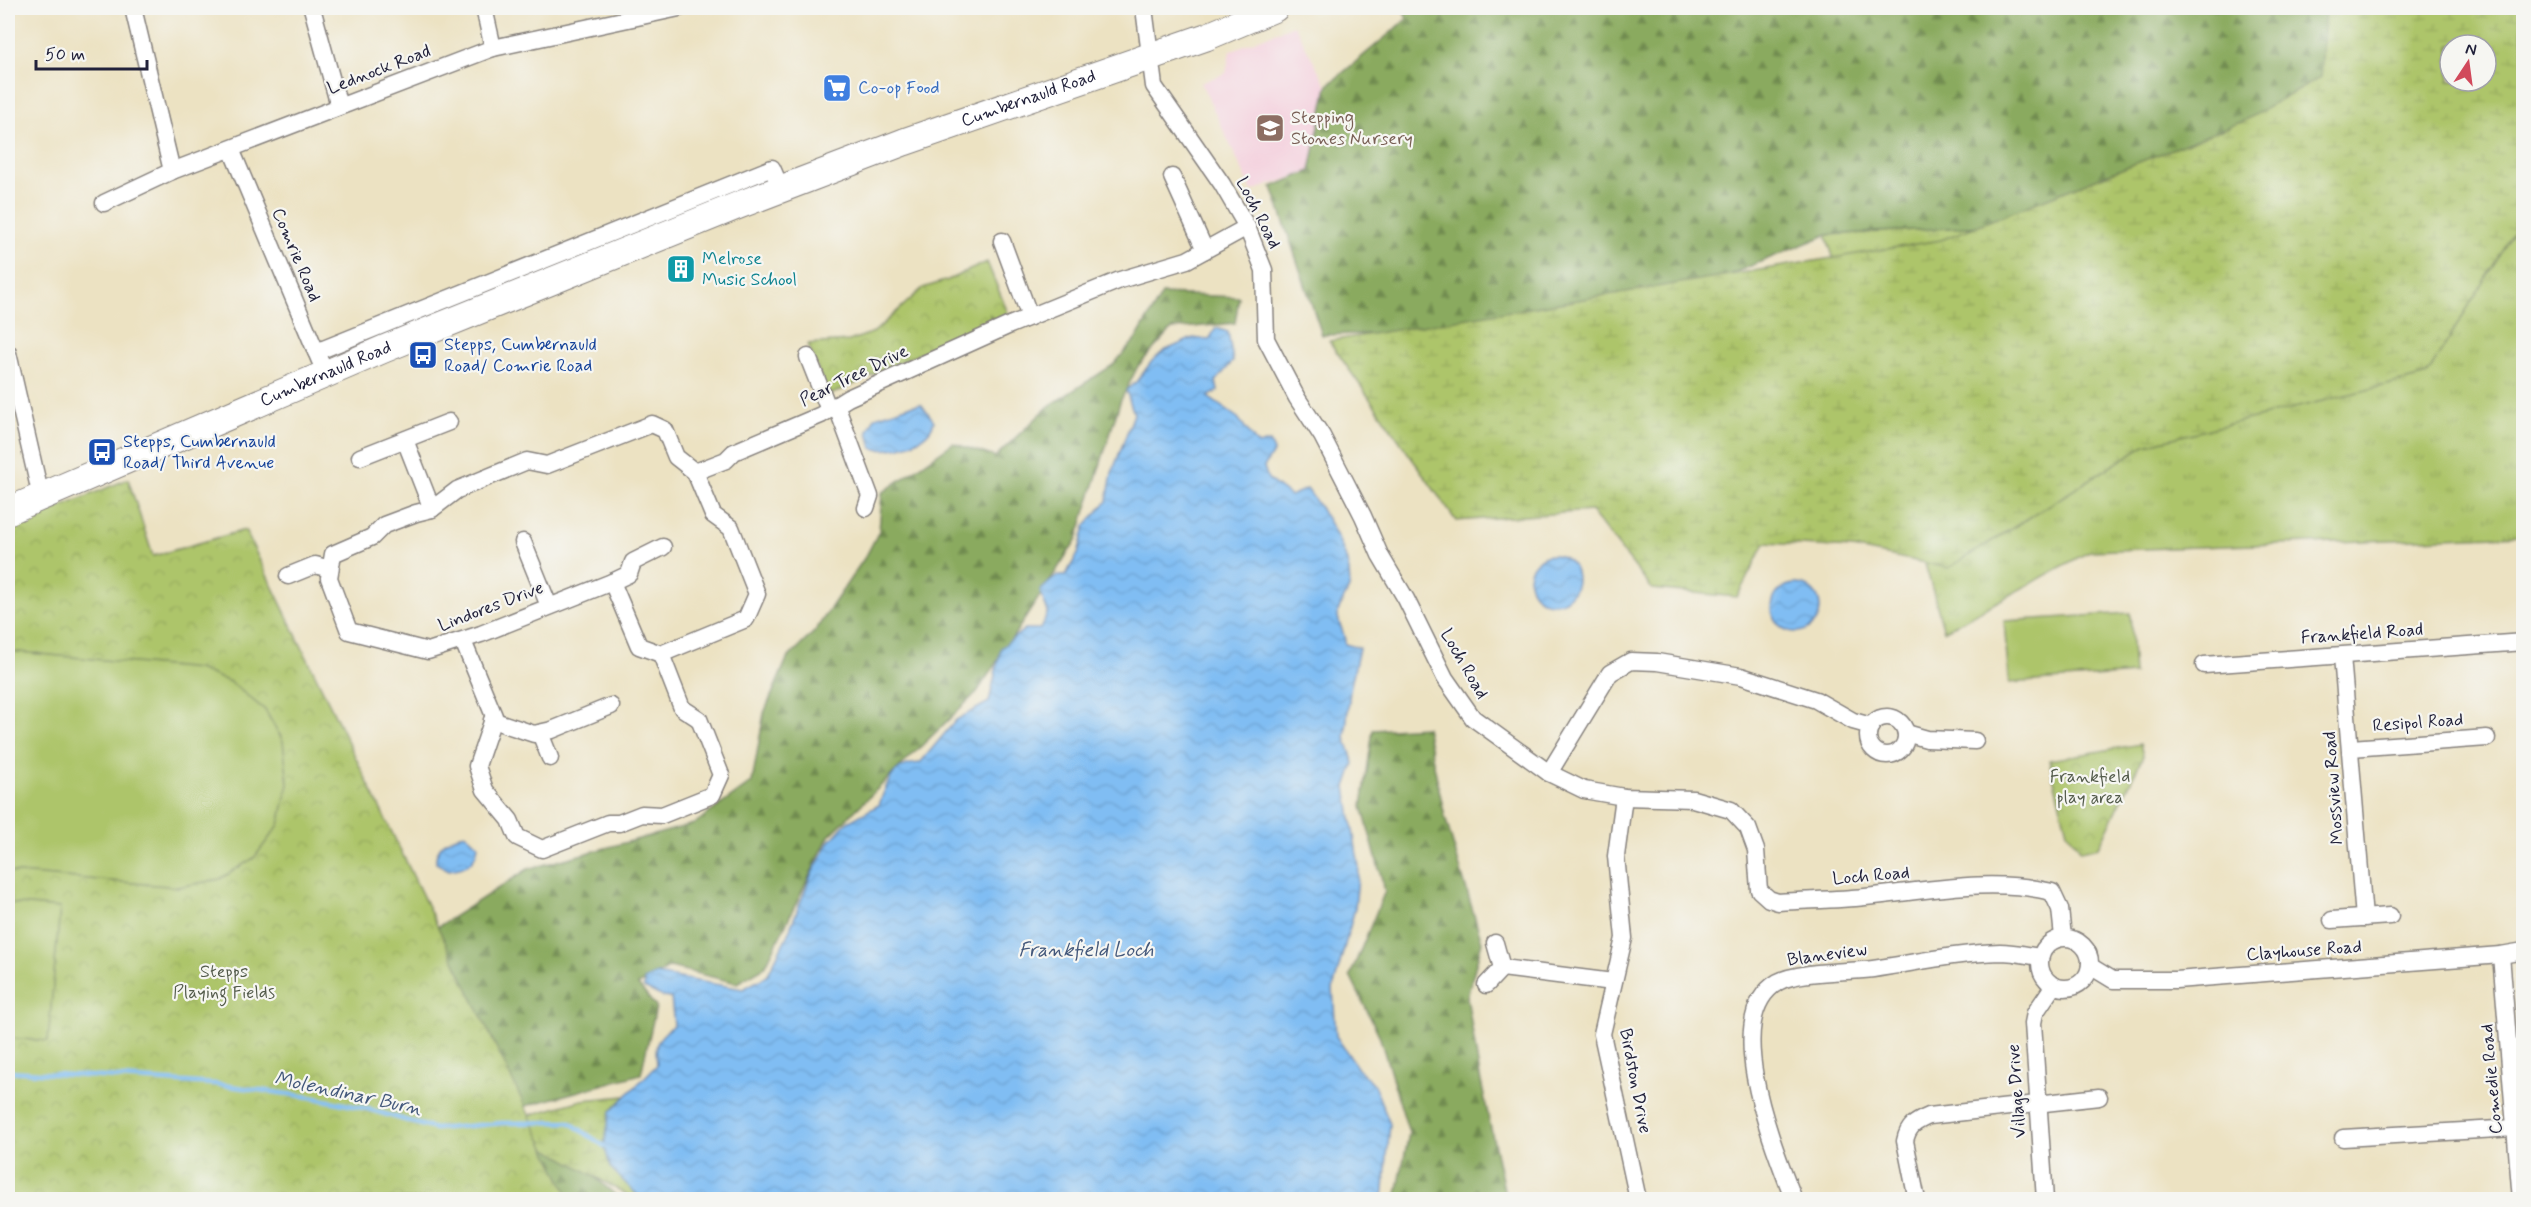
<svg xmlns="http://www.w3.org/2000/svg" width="2531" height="1207" viewBox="0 0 2531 1207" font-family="Mynerve,sans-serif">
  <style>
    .built { fill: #f4cfdd }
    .grass { fill: url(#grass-tufts); stroke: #687452; stroke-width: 1.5; fill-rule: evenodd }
    .forest { fill: url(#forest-firs); stroke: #56664c; stroke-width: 1.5 }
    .wetland { fill: url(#wetland-marsh); stroke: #687452; stroke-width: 1.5; fill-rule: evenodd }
    .park { fill: url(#park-crowns); stroke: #687452; stroke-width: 1.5 }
    .pitch { fill: #adc56a; stroke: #687452; stroke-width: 1.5 }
    .water { fill: url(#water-waves); stroke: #517097; stroke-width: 1.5 }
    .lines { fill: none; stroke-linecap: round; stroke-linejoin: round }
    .stream { stroke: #80bdf3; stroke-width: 4.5 }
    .minor-casing { stroke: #87827e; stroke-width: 19 }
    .primary-casing { stroke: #87827e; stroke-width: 29 }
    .minor { stroke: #fff; stroke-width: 16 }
    .primary { stroke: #fff; stroke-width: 27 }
    .labels { text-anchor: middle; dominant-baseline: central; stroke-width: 4.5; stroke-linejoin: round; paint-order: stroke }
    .street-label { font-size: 18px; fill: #22223b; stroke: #f6f6f2 }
    .shop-label { font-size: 18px; fill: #366cbe; stroke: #f6f6f2; text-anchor: start }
    .education-label { font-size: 18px; fill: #785e54; stroke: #f6f6f2; text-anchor: start }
    .culture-label { font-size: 18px; fill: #0d838f; stroke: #f6f6f2; text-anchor: start }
    .transit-label { font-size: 18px; fill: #164399; stroke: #f6f6f2; text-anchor: start }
    .park-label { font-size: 18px; fill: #535b4b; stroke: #f6f6f2 }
    .water-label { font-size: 20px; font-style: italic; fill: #43587b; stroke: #f6f6f2 }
  </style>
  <defs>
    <pattern id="grass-tufts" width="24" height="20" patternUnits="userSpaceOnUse" patternTransform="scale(1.5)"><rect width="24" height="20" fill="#adc56a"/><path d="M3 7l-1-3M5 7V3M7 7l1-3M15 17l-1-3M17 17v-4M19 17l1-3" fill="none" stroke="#95a95d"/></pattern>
    <pattern id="forest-firs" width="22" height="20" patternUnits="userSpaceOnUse" patternTransform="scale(1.5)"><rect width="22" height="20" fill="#8aaa5e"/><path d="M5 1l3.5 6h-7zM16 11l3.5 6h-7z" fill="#708a4f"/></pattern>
    <pattern id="wetland-marsh" width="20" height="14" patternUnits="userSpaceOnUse" patternTransform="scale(1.5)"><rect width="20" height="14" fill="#adc56a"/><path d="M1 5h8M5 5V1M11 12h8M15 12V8" fill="none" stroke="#95a95d"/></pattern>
    <pattern id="park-crowns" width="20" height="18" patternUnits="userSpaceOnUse" patternTransform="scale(1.5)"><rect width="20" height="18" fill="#adc56a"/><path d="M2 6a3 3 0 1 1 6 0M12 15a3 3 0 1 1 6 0" fill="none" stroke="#95a95d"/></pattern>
    <pattern id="water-waves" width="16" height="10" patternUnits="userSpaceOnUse" patternTransform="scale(1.5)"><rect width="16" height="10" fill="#80bdf3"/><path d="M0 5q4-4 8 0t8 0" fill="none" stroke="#6ea2d1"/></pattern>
  </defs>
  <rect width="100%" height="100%" fill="#f6f6f2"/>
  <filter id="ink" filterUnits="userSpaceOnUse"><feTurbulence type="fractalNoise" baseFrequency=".0167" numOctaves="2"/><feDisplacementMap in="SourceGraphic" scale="12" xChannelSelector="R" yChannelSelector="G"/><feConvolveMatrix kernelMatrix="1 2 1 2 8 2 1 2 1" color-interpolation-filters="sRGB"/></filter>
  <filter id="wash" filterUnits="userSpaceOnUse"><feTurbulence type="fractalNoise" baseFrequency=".008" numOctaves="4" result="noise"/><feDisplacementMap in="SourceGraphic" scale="24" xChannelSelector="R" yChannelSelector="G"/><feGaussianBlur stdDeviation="1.35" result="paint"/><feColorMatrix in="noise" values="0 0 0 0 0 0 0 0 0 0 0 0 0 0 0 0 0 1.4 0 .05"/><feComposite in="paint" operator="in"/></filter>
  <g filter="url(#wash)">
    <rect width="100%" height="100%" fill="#ece2c2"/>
    <path class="built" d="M1294,25L1327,86L1310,171L1252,191L1201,83L1226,73L1230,51Z"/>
    <path class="grass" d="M2523,8V535L2090,551L1944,631L1875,387L1826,235L2093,220L2362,65ZM2450,45H2486V81H2450Z"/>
    <g class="forest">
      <path d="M1402,8H2360L2362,65L2093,220L1826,235L1600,328L1322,335L1272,187L1310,171L1327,86L1407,19Z"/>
      <path d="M1162,294L1239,297L1235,323L1172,329L1138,366L1120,402L1077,539L977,692L829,836L765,967L737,983L670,967L638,985L656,1007L641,1074L504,1112L552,1139L620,1199H442L322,1001L528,869L694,824L752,782L764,713L787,659L815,631L867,554L879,531L882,493L953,443L995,457L1049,406L1113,365L1136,339Z"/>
      <path d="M1426,727L1445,817L1482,942L1467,997L1480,1077L1506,1199H1396L1409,1133L1379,1035L1350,976L1385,891L1362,806L1373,730Z"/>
    </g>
    <g class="wetland">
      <path d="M2325,8H2523V216L2427,375L2145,445L1949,568L1853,548L1765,543L1737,597L1652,589L1591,511L1456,521L1329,341L1941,240L2246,120L2321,77ZM2450,45H2486V81H2450Z"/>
      <path d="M626,1096L610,1112L641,1199H634L502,1123L582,1100Z"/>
    </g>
    <g class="park">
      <path d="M987,262L1008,313L994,320L990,315L991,321L868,377L865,372L863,374L865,379L828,396L808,344L849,341L874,332L923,288L948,280Z"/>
      <path d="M128,479L153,556L245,530L570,1199L8,1200V529Z"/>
      <path d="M2140,744L2143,756L2099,847L2081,851L2067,832L2049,760Z"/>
    </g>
    <g class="pitch">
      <path d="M2130,613L2134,674L2009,683L2004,621Z"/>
      <path d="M8,651L198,669L230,682L265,710L283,741L288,784L279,825L254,858L220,879L179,887L8,872Z"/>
      <path d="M8,903L60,908L48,1041L8,1038Z"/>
    </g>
    <g class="water">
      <path d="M1216,328L1228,332L1233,361L1216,381L1218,391L1208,397L1238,418L1258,445L1270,442L1274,451L1264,467L1268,479L1290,496L1307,489C1324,512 1354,557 1349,587C1347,596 1339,604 1338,613C1337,624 1346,633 1345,644L1359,648L1350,690L1345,738L1354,763L1346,787L1359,867L1355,908L1333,989L1336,1036L1358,1069L1374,1085L1390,1124L1383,1199H641L611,1168L604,1146L610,1112L657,1065C655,1042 655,1040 674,1025L671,998L663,997L644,988V980L656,974L743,989L767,976L788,934L811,875L830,841L846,823L879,805C888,782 891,764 920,763L956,720L989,702L1001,648L1025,629H1040L1048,612L1040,591L1056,576H1065L1078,554L1085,526L1107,501L1112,473L1134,414L1126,390L1136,382L1152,361L1164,351L1193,338L1209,340Z"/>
      <path d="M921,404L934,421C930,442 890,454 872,448L868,431L875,417L909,406Z"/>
      <circle cx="1553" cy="579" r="24"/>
      <circle cx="1796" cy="608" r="24"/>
      <path d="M466,834L478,845C476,863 466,868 449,870L436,863C434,846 451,836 466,834Z"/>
    </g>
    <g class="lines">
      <path class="stream" d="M8,1071L215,1084L310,1097L368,1109L435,1129L502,1123L569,1122L604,1146"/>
    </g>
  </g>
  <g filter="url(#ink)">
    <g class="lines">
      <g class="minor-casing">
        <g id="minor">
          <path d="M133,8L172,171"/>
          <path d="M312,8L339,106"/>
          <path d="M484,8L493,48"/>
          <path d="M1144,8L1154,86L1222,184L1247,227L1264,270L1266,339L1297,398L1322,436L1363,516L1380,555L1406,599L1445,678L1473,718L1549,773L1584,790L1624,797L1693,799L1731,810L1748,828L1756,850L1759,890L1769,899L1778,902C1807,900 1836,900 1865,897C1926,891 1991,877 2052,892L2060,909L2063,937"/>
          <path d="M231,149L320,361"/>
          <path d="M1172,177L1205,250"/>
          <path d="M104,203L172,171L493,48L679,8"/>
          <path d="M1002,241L1030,317"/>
          <path d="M316,352L772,168L781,189"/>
          <path d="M8,353L41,497"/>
          <path d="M808,357L829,410"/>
          <path d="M836,405L870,496L866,508"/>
          <path d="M652,424L665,430L676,457L695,472L713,515L731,528L757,594L746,619L661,654L639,646L612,582L481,634L428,651L349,631L329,578L333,554L372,537L384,525L416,513L432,509L457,490L527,461L547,465Z"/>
          <path d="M405,440L432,509"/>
          <path d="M360,457L449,422"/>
          <path d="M695,472L726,460L734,452L821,415L848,398L1010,325L1120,280L1187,260L1247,227"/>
          <path d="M523,542L549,606"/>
          <path d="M288,576L315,565L330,569"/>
          <path d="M612,582L629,574L633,562L663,547"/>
          <path d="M463,641L494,716L477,766L485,790L510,820L517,837L542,849L608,823H619L642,814L662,815L712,795L721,775L699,719L682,708L661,654"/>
          <path d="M2342,656L2364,918"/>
          <path d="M2204,665L2524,642"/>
          <circle cx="1887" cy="736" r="19"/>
          <path d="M492,720L534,734L552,730L611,706"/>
          <path d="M540,733L550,758"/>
          <path d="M1906,733L1927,739L1975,741"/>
          <path d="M2351,748L2487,738"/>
          <path d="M1549,773L1610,673L1631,661L1657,662L1741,676L1816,700L1853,721L1871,726"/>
          <path d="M1624,797L1616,856L1624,938L1602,1034L1637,1195"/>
          <path d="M2332,920L2390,916"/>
          <circle cx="2065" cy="963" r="25"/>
          <path d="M2501,955L2521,1200"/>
          <path d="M2090,966L2113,980H2176L2501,955L2524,951"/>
          <path d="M1502,968L1613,982"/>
          <path d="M1486,985L1502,968L1495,943"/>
          <path d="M2343,1138L2515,1128"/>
          <path d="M1794,1200C1776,1152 1718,1017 1778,982C1797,971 1849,972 1873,969C1914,963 1958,953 2000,952C2013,952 2027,955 2040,957"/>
          <path d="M1917,1200L1905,1141C1908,1126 1915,1122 1929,1116L2099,1097"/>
          <path d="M2045,1200L2033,1023L2035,1013L2054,985"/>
        </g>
      </g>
      <g class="primary-casing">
        <g id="primary">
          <path id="s1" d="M8,511L384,349L739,205L904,142L1206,37L1275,8"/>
        </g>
      </g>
      <use href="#minor" class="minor"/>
      <use href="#primary" class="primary"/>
    </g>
  </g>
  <defs>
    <g id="supermarket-square" transform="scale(1.5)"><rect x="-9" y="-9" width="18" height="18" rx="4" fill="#3f7fe0" stroke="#f6f6f2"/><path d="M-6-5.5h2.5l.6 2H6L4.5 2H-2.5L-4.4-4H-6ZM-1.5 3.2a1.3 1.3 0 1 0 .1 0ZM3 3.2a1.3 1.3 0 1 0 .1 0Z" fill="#fff"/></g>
    <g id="school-square" transform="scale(1.5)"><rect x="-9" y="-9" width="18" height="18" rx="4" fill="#8d6e63" stroke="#f6f6f2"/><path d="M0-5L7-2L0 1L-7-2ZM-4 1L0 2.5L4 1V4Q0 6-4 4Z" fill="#fff"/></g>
    <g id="building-square" transform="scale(1.5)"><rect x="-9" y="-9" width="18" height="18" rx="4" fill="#0f9aa8" stroke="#f6f6f2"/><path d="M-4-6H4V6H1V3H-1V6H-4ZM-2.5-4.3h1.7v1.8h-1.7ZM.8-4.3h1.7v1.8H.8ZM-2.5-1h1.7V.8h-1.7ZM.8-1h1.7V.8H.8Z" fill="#fff"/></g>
    <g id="bus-square" transform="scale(1.5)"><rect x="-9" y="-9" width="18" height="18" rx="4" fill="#1a4fb4" stroke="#f6f6f2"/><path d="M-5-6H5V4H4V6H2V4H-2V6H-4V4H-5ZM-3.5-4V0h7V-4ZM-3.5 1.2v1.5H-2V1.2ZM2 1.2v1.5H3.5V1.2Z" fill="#fff"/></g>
  </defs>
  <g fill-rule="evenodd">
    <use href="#supermarket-square" x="837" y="88"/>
    <use href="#school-square" x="1270" y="128"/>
    <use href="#building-square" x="681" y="269"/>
    <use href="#bus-square" x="423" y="355"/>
    <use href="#bus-square" x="102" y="452"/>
  </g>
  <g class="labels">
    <g class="street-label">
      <text transform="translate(379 70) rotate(-21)">Lednock Road</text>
      <text stroke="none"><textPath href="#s1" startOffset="1101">Cumbernauld Road</textPath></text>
      <text transform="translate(1258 213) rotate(63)">Loch Road</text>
      <text transform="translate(296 255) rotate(67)">Comrie Road</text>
      <text stroke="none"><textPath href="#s1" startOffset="346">Cumbernauld Road</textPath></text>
      <text transform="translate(854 376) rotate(-26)">Pear Tree Drive</text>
      <text transform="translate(491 607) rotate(-21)">Lindores Drive</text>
      <text transform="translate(2362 634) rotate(-4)">Frankfield Road</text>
      <text transform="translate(1464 664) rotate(60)">Loch Road</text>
      <text transform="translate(2418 723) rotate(-4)">Resipol Road</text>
      <text transform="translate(2334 788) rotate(-94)">Mossview Road</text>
      <text transform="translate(1871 876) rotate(-5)">Loch Road</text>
      <text transform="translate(2304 951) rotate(-4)">Clayhouse Road</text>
      <text transform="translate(1827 955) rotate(-8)">Blaneview</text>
      <text transform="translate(2492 1079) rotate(-95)">Comedie Road</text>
      <text transform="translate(1635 1081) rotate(79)">Birdston Drive</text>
      <text transform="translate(2017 1091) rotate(-94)">Village Drive</text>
    </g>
    <g class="shop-label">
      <text x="858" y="88">Co-op Food</text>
    </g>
    <g class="education-label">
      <text x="1291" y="118">Stepping<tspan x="1291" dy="21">Stones Nursery</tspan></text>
    </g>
    <g class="culture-label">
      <text x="702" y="259">Melrose<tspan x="702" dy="21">Music School</tspan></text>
    </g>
    <g class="transit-label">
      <text x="444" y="345">Stepps, Cumbernauld<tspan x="444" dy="21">Road/ Comrie Road</tspan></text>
      <text x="123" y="442">Stepps, Cumbernauld<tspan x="123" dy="21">Road/ Third Avenue</tspan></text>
    </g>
    <g class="park-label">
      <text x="2090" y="777">Frankfield<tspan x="2090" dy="21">play area</tspan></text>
      <text x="224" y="972">Stepps<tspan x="224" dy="21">Playing Fields</tspan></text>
    </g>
    <g class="water-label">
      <text x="1086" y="950">Frankfield Loch</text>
      <text transform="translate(348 1094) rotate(12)">Molendinar Burn</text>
    </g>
  </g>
  <rect width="2531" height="1207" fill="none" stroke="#f6f6f2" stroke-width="30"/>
  <g transform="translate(2468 63) rotate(13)"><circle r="28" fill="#f6f6f2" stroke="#a1a1a9" stroke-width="1.5"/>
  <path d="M0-4.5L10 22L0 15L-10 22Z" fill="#d1495b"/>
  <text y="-9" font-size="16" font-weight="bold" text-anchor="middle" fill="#22223b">N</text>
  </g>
  <path d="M36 60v9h111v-9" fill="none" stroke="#22223b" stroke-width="3"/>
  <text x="45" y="60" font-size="18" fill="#22223b" stroke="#f6f6f2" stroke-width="4.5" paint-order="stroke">50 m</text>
</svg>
